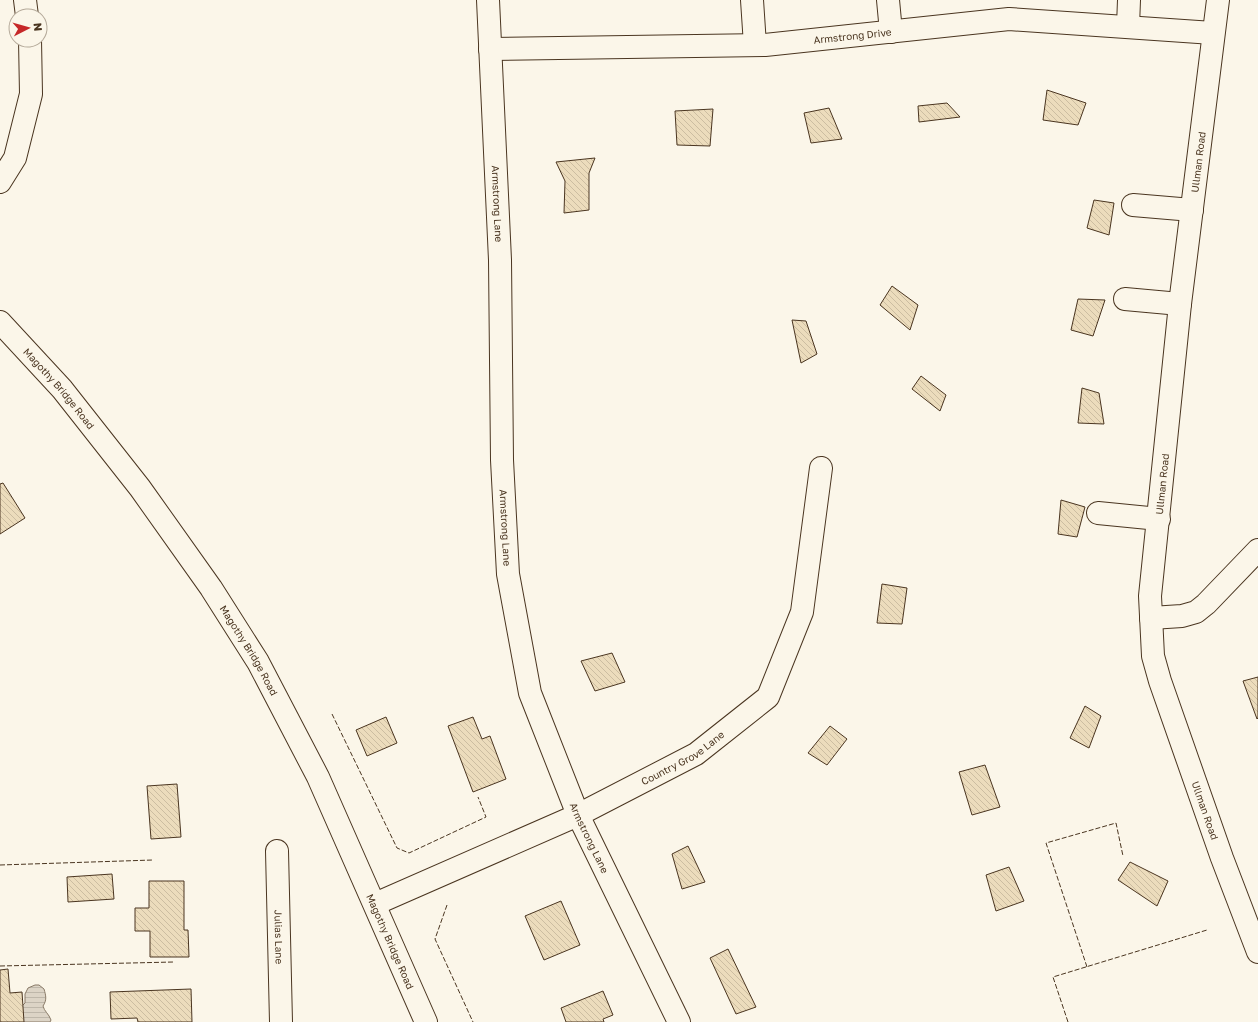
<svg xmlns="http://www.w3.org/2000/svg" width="1258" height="1022" viewBox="0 0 1258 1022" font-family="'Golos Text',sans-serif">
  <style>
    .water { fill: url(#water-rules); stroke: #887966 }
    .building { fill: url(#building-back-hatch); stroke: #4a3520 }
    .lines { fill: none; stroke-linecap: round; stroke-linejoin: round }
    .minor-casing { stroke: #4a3520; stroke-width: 24 }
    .major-casing { stroke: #4a3520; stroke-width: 24 }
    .minor { stroke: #fbf6e9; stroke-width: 22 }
    .major { stroke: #fbf6e9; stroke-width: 22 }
    .fence { stroke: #4a3520; stroke-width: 1; stroke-dasharray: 5 2; stroke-linecap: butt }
    .labels { text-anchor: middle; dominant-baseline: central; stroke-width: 3; stroke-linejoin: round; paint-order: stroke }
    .street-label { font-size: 10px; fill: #4a3520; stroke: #fbf6e9 }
  </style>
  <defs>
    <pattern id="water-rules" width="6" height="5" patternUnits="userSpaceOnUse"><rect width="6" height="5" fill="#dcd4c6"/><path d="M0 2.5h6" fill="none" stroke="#beb7aa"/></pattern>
    <pattern id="building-back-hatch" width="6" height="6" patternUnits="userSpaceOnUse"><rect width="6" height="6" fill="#ecdcbc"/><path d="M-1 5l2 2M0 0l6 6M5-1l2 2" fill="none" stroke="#ccbda1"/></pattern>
  </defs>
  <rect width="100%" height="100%" fill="#fbf6e9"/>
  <path class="water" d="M35,985H39L44,989C46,996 47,1000 43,1006C44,1011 49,1014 51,1020L50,1022H21L22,1006L25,1003V994L28,988Z"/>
  <g class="building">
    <path d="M1047,90L1086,103L1078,125L1043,120Z"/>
    <path d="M947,103L960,117L919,122L918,106Z"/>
    <path d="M829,108L842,139L811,143L804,113Z"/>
    <path d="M713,109L710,146L677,145L675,111Z"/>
    <path d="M595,158L589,173V210L564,213L565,181L556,162Z"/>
    <path d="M1094,200L1114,203L1109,235L1087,228Z"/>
    <path d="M892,286L918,305L910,330L880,305Z"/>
    <path d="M1078,299L1105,300L1093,336L1071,330Z"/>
    <path d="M792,320L806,321L817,354L801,363Z"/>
    <path d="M921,376L946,395L940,411L912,389Z"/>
    <path d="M1082,388L1099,393L1104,424L1078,423Z"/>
    <path d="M3,483L25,518L0,534V484Z"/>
    <path d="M1061,500L1085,507L1077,537L1058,534Z"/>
    <path d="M882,584L907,588L902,624L877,623Z"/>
    <path d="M612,653L625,682L595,691L581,661Z"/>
    <path d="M1258,677V718L1257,719L1243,681Z"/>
    <path d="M1085,706L1101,716L1089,748L1070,738Z"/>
    <path d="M386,717L397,743L367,756L356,730Z"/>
    <path d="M473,717L482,739L490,736L506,779L473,792L448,726Z"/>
    <path d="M830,726L847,739L827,765L808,753Z"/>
    <path d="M985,765L1000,807L972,815L959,772Z"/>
    <path d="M177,784L181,837L151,839L147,786Z"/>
    <path d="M688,846L705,882L682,889L672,854Z"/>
    <path d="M1130,862L1168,881L1157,906L1118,880Z"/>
    <path d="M1009,867L1024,901L996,911L986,875Z"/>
    <path d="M112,874L114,899L68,902L67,877Z"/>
    <path d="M149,881H184V930H188L189,957H150V931H135V908H149Z"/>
    <path d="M561,901L580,945L544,960L525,916Z"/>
    <path d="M728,949L756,1007L736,1014L710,958Z"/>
    <path d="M8,969L10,993L22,992L24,1022H0V970Z"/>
    <path d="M191,989L192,1022H138L137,1018L111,1019L110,992Z"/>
    <path d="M603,991L613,1015L603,1019L604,1022H566L561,1008Z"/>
  </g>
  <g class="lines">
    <g class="minor-casing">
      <g id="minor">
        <path d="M25,0L27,16"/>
        <path id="s1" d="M488,0L500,260L502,460L508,574L530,693L578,815L679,1022"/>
        <path d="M752,0L755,45"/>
        <path d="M888,0L891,32"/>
        <path id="s2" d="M1218,0L1180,304L1150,596L1153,656L1160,681L1222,858L1258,952"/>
        <path d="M1128,26L1129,0"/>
        <path id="s3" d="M490,49L765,45L1009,19L1213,33"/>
        <path d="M0,182L15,158L31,94L30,40"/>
        <path d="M1133,205L1192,210"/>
        <path d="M1125,299L1180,304"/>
        <path d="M1098,513L1159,519"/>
        <path d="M1151,618L1182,616L1196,612L1206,604L1258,550"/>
        <path id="s4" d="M277,851L281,1022"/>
        <path id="s5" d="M375,904L578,815L696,754L768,697L802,612L821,468"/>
      </g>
    </g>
    <g class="major-casing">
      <g id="major">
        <path id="s6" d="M0,322L62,389L140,488L211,588L258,662L318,777L426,1022"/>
      </g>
    </g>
    <use href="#minor" class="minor"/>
    <use href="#major" class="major"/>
    <g class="fence">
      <path d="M332,714L397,848L409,853L486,817L478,797"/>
      <path d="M0,865L153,860"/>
      <path d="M447,905L435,939L473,1022"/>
      <path d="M0,966L174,962"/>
      <path d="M1087,967L1046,843L1116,823L1123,856"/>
      <path d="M1068,1022L1053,977L1207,930"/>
    </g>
  </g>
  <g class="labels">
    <g class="street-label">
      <text stroke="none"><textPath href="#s3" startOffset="363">Armstrong Drive</textPath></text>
      <text transform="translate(1198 162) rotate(-83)">Ullman Road</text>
      <text stroke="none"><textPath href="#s1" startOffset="204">Armstrong Lane</textPath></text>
      <text stroke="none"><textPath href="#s6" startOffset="89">Magothy Bridge Road</textPath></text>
      <text transform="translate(1162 484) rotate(-84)">Ullman Road</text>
      <text stroke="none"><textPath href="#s1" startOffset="528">Armstrong Lane</textPath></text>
      <text stroke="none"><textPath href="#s6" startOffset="413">Magothy Bridge Road</textPath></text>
      <text stroke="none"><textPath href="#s5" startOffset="341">Country Grove Lane</textPath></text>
      <text stroke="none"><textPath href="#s2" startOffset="823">Ullman Road</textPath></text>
      <text stroke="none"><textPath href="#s1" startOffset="852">Armstrong Lane</textPath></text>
      <text stroke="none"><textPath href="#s4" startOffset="86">Julias Lane</textPath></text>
      <text stroke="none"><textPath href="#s6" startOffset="737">Magothy Bridge Road</textPath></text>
    </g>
  </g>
  <g transform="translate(28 28) rotate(84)"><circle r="19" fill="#fbf6e9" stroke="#b4a999"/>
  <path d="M0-3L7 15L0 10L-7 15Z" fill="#c62828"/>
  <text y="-6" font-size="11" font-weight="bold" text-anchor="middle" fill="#4a3520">N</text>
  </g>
</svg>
